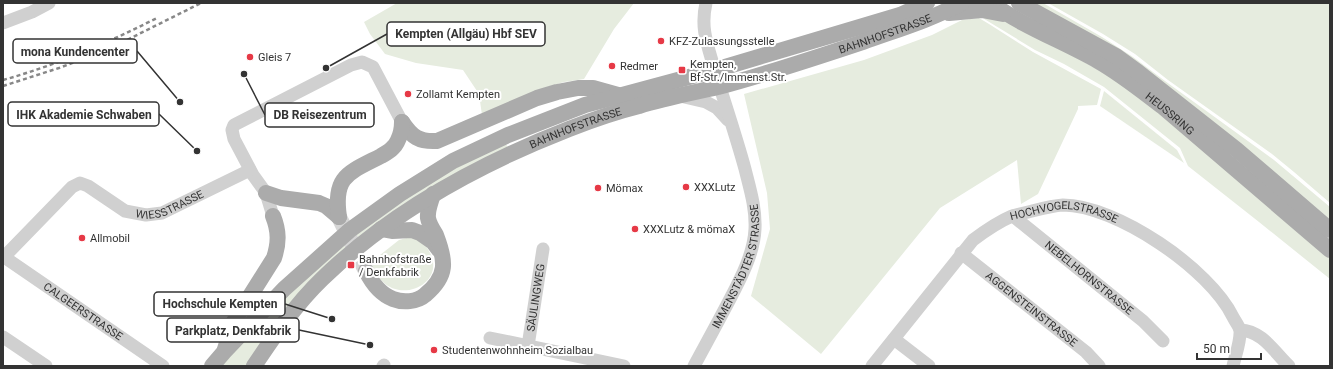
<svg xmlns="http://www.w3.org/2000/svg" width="1333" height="369" viewBox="0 0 1333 369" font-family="Roboto,sans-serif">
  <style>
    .green { fill: #e6ecdf }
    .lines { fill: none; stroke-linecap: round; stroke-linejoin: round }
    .major-tunnel { stroke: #d6d6d6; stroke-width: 16; stroke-dasharray: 16 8; stroke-linecap: butt }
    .minor { stroke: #d0d0d0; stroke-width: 13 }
    .major { stroke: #ababab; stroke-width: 16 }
    .rail { stroke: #888; stroke-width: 2.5; stroke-dasharray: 4 3; stroke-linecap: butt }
    .poi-dot { fill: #e63946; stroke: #fff; stroke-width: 1.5 }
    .labels { text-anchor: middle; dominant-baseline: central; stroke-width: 4; stroke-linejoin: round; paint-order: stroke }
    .street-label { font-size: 11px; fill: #333; stroke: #fff }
    .poi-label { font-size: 11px; fill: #333; stroke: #fff; text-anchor: start }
    .leader { fill: none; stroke: #333; stroke-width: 1.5 }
    .callout-dot { fill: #333; stroke: #fff; stroke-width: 1.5 }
    .callout { fill: #fff; stroke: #333; stroke-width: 1.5 }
    .callout-label { font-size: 12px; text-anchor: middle; font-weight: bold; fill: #333 }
  </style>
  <rect width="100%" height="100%" fill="#fff"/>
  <g class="green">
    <path d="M397,3H634L614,29L584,79L564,82L544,88L482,115L479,94L463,70L416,63L385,54L370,34L364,22Z"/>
    <path d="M1033,3H1043L1102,37L1133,57L1165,81L1274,160L1330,207V224Z"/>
    <path d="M1048,3H1330V203L1294,172L1272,154L1168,80L1135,54L1103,34Z"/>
    <path d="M983,13L1020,26L1134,90L1330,255V279L1259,222L1188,166L1180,148L1104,87L1064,64L1035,50L981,17Z"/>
    <path d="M979,18L989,24L1033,52L1101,89L1097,105L1078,106V109L1038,194L1021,204L1017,160L940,208L821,354L751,296L770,229L767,193L744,94L864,60L932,35L962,20Z"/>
    <path d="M1104,91L1177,150L1184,163L1100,106Z"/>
    <path d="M504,141L509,149L394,214L247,366H221L288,293L351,235L403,198Z"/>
    <path d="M410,237C419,240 425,243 429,251C447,281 404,304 382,281C377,275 374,269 370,263L399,240Z"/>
  </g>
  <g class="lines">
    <path class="major-tunnel" d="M339,217L366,271"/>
    <g class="minor">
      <path d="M3,23L32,12L49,3"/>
      <path d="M680,96L706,102L717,108L728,120"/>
      <path d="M273,216L266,193L253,175L234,139L232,130L234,125L351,65L362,62L373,67L402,122"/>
      <path id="s1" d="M1013,216L1143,321L1163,341"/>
      <path id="s2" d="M961,253L1086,352L1099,366"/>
      <path id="s3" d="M4,257L163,366"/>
      <path id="s4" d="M3,258L72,187L80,183L88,186L125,211L146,215L162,213L250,170"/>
      <path d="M1240,330C1263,331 1274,352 1289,366"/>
      <path d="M3,337L46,366"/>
      <path d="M490,338L624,366"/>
      <path d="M894,339L929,366"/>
      <path id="s5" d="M528,346L543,249"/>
      <path d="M383,366L384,365"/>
      <path id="s6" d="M694,366C706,344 718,322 730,299C741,278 754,253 755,229C756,208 750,189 745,169C736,136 725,104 715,71C708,46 700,29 706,3"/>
      <path id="s7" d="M872,366L973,240C985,231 998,222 1012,216C1016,215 1020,214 1024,213C1037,210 1049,206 1063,205C1116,205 1210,269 1233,317C1235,321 1239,326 1240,330C1241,341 1235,356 1233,366"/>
    </g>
    <g class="major">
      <path id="s8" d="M991,3C1024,27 1063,41 1098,61C1121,74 1142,91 1163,107L1330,250"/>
      <path d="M1019,3L1116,56L1138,72L1237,150L1330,230"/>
      <path d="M949,13L982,10L1003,14"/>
      <path d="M402,122C412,137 419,142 437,141L537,98L557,92L578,88H593L618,95"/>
      <path d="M266,193L281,198L319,203L326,206L339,217"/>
      <path d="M339,217C333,176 348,173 381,156C388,152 395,148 398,140C401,134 402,128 402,122"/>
      <path d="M381,229L392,231L412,230L420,233L433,242L439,250"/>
      <path d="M366,271C372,283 380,294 393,299C403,303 417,302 425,295C448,276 446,261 436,235C433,230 429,224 428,218C427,210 431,202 433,194"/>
      <path d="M225,349L233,323L274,258C279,243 279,231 273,216"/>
      <path d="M212,366L224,352L284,289L350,230L400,194L453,161L508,135L585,105L715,70L900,15L927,3"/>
      <path id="s9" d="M254,366C274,336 296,304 322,279C392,211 479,164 569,129C592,120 615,112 639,106C665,98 692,93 718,87C767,74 815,58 863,42C896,30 930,20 962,3"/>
    </g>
    <g class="rail">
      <path d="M3,80C57,65 107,43 157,18"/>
      <path d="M3,86L59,68L107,50L201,3"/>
    </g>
  </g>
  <g class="poi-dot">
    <circle cx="661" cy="41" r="4"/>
    <circle cx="250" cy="57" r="4"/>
    <circle cx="612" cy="66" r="4"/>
    <rect x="678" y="66" width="8" height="8" rx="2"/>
    <circle cx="408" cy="94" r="4"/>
    <circle cx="686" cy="187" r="4"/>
    <circle cx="598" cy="188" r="4"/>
    <circle cx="635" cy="229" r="4"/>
    <circle cx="82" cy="238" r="4"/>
    <rect x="347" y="261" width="8" height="8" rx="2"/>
    <circle cx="434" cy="350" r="4"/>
  </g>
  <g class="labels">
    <g class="street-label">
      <text stroke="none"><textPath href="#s9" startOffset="732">BAHNHOFSTRASSE</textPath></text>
      <text stroke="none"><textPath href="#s8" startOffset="211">HEUSSRING</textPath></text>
      <text stroke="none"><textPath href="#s9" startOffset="408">BAHNHOFSTRASSE</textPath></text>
      <text stroke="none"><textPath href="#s4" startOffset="208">WIESSTRASSE</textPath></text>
      <text stroke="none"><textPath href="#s7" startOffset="261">HOCHVOGELSTRASSE</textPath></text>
      <text stroke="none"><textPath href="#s6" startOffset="110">IMMENSTÄDTER STRASSE</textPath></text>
      <text stroke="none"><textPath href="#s1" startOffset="98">NEBELHORNSTRASSE</textPath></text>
      <text stroke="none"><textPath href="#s5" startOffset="49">SÄULINGWEG</textPath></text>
      <text stroke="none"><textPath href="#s2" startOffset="90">AGGENSTEINSTRASSE</textPath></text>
      <text stroke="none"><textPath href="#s3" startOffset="96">CALGEERSTRASSE</textPath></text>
    </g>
    <g class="poi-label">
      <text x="669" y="41">KFZ-Zulassungsstelle</text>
      <text x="258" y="57">Gleis 7</text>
      <text x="690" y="64">Kempten,<tspan x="690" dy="13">Bf-Str./Immenst.Str.</tspan></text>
      <text x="620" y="66">Redmer</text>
      <text x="416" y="94">Zollamt Kempten</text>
      <text x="694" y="187">XXXLutz</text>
      <text x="606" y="188">Mömax</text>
      <text x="643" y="229">XXXLutz &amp; mömaX</text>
      <text x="90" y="238">Allmobil</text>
      <text x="359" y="259">Bahnhofstraße<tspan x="359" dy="13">/ Denkfabrik</tspan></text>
      <text x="442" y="350">Studentenwohnheim Sozialbau</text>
    </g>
  </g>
  <path class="leader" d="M326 68L387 34M180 102L137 51M197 151L159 114M244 74L265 115M332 319L285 304M370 345L299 330"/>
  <g class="callout-dot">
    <circle cx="326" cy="68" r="4"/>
    <circle cx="180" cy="102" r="4"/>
    <circle cx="197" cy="151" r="4"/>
    <circle cx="244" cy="74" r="4"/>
    <circle cx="332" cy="319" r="4"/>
    <circle cx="370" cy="345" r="4"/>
  </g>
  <g class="callout">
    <rect x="387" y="22" width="158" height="24" rx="4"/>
    <rect x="13" y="39" width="124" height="24" rx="4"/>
    <rect x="8" y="102" width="151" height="24" rx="4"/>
    <rect x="265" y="103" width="109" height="24" rx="4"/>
    <rect x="154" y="292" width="131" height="24" rx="4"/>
    <rect x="167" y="318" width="132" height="24" rx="4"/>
  </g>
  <g class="callout-label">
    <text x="466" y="38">Kempten (Allgäu) Hbf SEV</text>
    <text x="75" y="56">mona Kundencenter</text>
    <text x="84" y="119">IHK Akademie Schwaben</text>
    <text x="320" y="119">DB Reisezentrum</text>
    <text x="220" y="308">Hochschule Kempten</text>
    <text x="233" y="335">Parkplatz, Denkfabrik</text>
  </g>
  <rect width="1333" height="369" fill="none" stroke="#333333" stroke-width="8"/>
  <path d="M1197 353v6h64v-6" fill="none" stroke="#333333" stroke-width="2"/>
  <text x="1203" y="353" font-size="12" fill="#333333" stroke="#ffffff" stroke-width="3" paint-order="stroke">50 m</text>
</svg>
